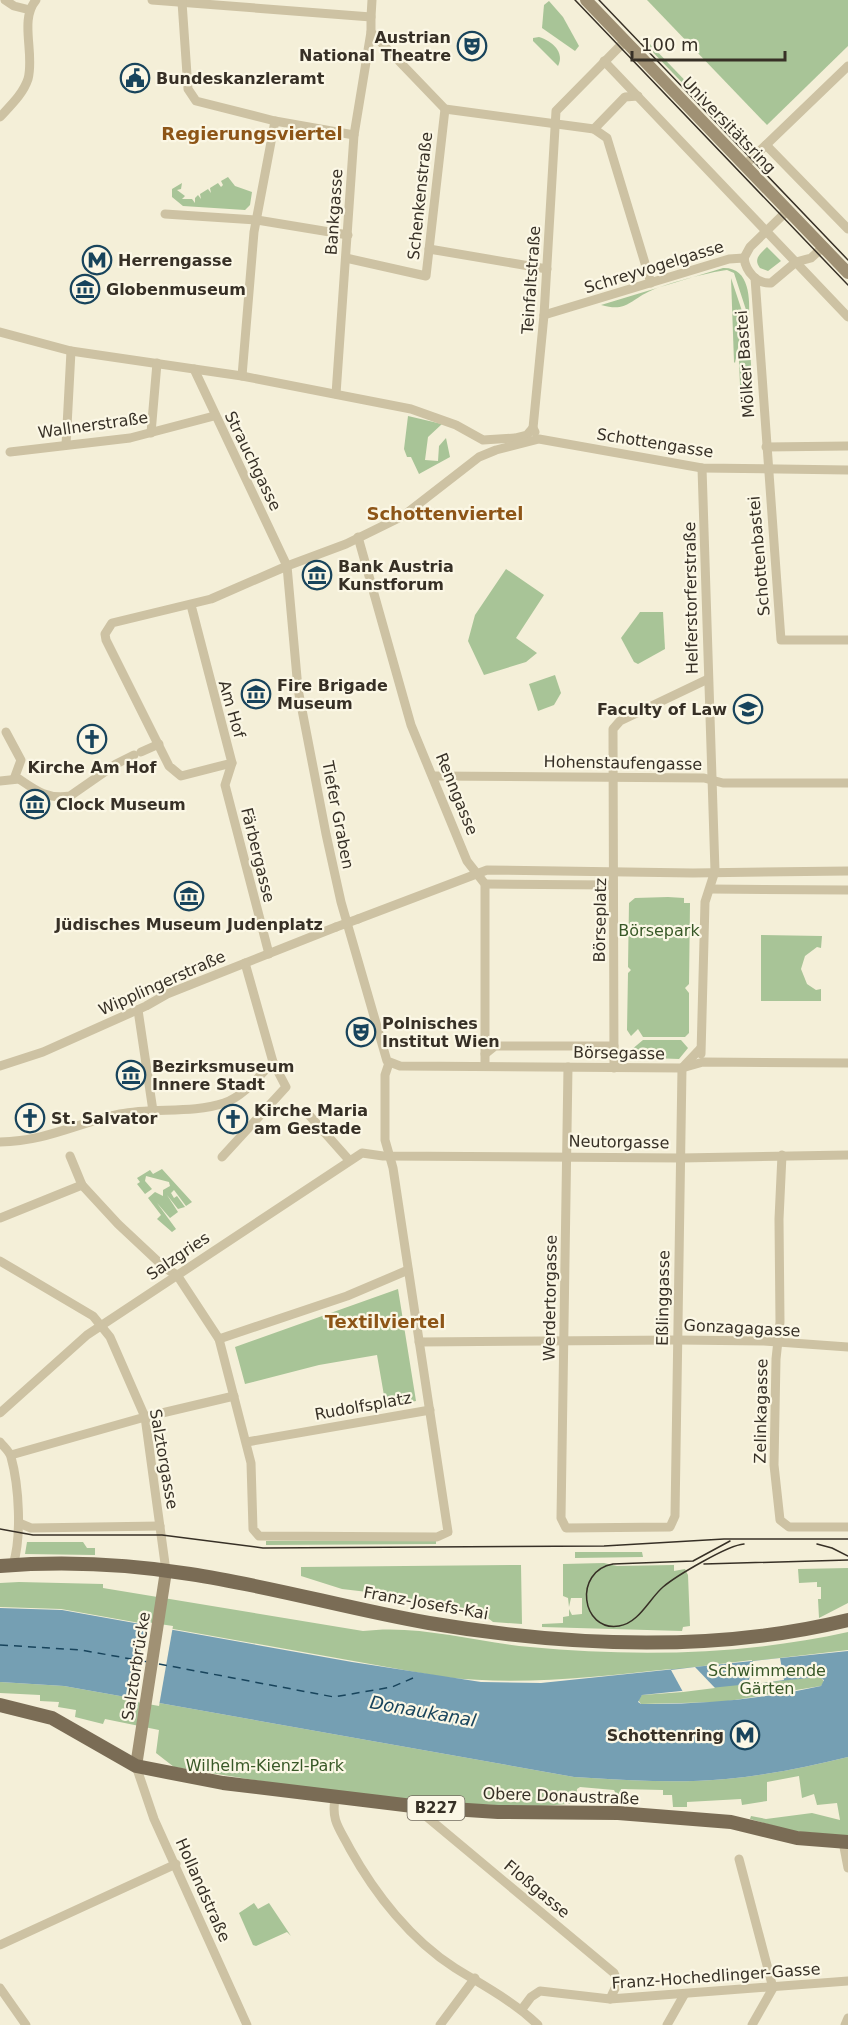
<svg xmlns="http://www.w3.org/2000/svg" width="848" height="2025" viewBox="0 0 848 2025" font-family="'DejaVu Sans',sans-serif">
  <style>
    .green { fill: #a8c497; fill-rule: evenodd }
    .water { fill: #759fb3; fill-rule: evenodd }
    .pier { fill: #f4efd8 }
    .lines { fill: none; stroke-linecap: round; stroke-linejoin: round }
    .ferry { stroke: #18445c; stroke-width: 1.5; stroke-dasharray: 8 6; stroke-linecap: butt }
    .street { stroke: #cdc2a3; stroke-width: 9 }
    .secondary { stroke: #a09174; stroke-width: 12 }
    .primary { stroke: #7a6c55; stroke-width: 14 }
    .tram { stroke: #373026; stroke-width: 1.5 }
    .street-bridge { stroke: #cdc2a3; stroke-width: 9 }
    .labels { text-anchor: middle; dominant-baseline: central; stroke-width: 4.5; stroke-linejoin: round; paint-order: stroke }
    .shield { fill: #fbf7e5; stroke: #726c5f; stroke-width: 1.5 }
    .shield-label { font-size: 15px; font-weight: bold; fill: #373026 }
    .poi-label { font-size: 16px; font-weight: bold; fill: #373026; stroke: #fbf7e5; text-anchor: start }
    .street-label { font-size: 16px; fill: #373026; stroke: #fbf7e5 }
    .park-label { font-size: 16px; fill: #385827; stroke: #fbf7e5 }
    .neighbourhood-label { font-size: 18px; font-weight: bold; fill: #8d5517; stroke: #fbf7e5 }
    .water-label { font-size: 18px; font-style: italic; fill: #18445c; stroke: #fbf7e5 }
  </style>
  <rect width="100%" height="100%" fill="#f4efd8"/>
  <g class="green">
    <path d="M647,0H848V46L767,125Z"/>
    <path d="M549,1L563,17L579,46L575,51L542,28L544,5Z"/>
    <path d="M539,37C552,41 565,52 558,66L533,41V38Z"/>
    <path d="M649,43L746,144L744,147L646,45Z"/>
    <path d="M228,177L235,186L252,192L250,205L245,210L183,206L172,197V189L182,183L181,189L177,190L185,196L182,199H192L195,203V198L198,195L201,199L200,194L208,189L211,193L210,188L218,183L221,187L223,185L221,181Z"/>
    <path d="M767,247L781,261L768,271L760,268C753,259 760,254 767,247Z"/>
    <path d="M723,268C750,267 750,299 749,319L734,273L727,270C709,272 664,284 648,292C628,302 626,312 601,305Z"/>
    <path d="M731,278L744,317L735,363L734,362Z"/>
    <path d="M749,323L752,385H740L739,361Z"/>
    <path d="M408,416L442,424L428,437L425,460L438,461L439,446L446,438L450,457L419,474L411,457H407L404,449Z"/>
    <path d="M506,569L544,595L516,638L537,653L526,662L484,675L468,641L475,615Z"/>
    <path d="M640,612H663L665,649L638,664L634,662L621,638Z"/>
    <path d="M555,675L561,693L554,705L538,711L529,684Z"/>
    <path d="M668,897L684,898V903H690L689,984L685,988L689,993V1033L685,1037H643L638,1029L631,1036L627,1030L628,973L631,970L628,967L629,903L635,898Z"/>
    <path d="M761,935L822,936L821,948L817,947L805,956L801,969L807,984L816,990L821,989V1001H761Z"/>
    <path d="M643,1040H681L688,1048L679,1059L624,1057L625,1051L631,1050Z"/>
    <path d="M162,1169L192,1202L186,1206L174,1190L171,1193L174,1198L177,1196L185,1207L178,1209L167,1195L178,1212L170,1218L157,1203L176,1229L172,1232L157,1219L161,1215L148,1198L155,1192L163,1196V1190L170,1186L169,1182L146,1176L145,1181L152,1189L145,1194L137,1184L140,1182L137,1178L150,1170L153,1174Z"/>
    <path d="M398,1289L416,1401L386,1407L377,1355L319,1365L245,1384L235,1347Z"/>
    <path d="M436,1540V1544L266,1545V1541Z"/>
    <path d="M27,1542H83L87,1548H95V1555L25,1554Z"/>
    <path d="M575,1552H642L643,1557L575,1558Z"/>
    <path d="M604,1563L617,1566L674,1565V1571L685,1569L688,1575L690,1626L683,1627L682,1631L542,1627V1624L563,1623V1617L569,1616V1609L572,1615L582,1614V1598H571L569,1607L568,1598L563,1596V1564Z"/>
    <path d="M521,1565L522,1624L493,1622L483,1614L436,1602L425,1605L403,1599L398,1600L376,1593L342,1589L301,1576V1567Z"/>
    <path d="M848,1568V1603L819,1618L818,1599H821V1587H817V1582L799,1583L798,1569Z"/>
    <path d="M19,1582L103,1584V1588L363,1631C418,1624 475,1642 530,1647C636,1657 745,1655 848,1632V1650L771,1659L780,1658L784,1680L821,1677L824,1682L821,1686L722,1702L641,1704L638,1700L642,1695L683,1692L671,1669C594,1677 520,1686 443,1677L61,1609L0,1607V1583ZM752,1660L748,1684L695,1668V1667Z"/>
    <path d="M0,1682L64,1686L574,1777C624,1780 675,1784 726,1779C767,1775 808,1767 848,1757V1836L792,1831L750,1819L751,1816L766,1819L812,1813L840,1820L837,1803L817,1805L814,1794L802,1798L799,1776L767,1782V1801L742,1805L741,1799L687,1802V1807H673L672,1795H663V1790L621,1789L620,1795L617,1796L614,1790L580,1787L577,1789L576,1803C539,1808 503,1805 466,1804C367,1799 271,1783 174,1767L156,1753L159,1730L105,1719L103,1724L75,1717L76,1710L58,1707L59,1702L40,1701V1695L0,1693Z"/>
    <path d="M254,1903L258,1909L269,1903L291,1936L287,1932L256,1946L253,1945L239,1913Z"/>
  </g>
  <path class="water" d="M0,1608L62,1610L352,1662L481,1682L541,1683L848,1651V1757C808,1767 767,1775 726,1779C675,1784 624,1780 574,1777L64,1686L0,1682ZM819,1677L824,1680L821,1686C762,1699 702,1705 641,1704L638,1702L642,1695Z"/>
  <g class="pier">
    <path d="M146,1622L173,1626L159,1706L131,1701Z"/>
    <path d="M780,1658L784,1680L748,1685L753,1661Z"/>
    <path d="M695,1667L715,1688L683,1692L671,1670Z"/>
  </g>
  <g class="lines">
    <g class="ferry">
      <path d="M0,1645L81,1650L148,1662"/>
      <path d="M159,1664L334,1697L392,1687L413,1678"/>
    </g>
    <g class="street">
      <path d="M5,0L14,6L30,10"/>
      <path d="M152,0L371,17V32L445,109L594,129L625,97L638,96"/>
      <path d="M182,2L188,89L196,101L275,121L354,135"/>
      <path d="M371,17L372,0"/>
      <path d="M604,61L848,317"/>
      <path d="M0,117C11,105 23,94 28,79C35,54 19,20 36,0"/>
      <path d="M594,129L607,138L651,283"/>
      <path d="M766,145L848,229"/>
      <path d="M745,165L848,66"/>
      <path d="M165,214L257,220L348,235"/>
      <path d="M429,249L547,269"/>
      <path d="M346,258L426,276L445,109"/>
      <path d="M744,258C746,272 757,284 771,283L796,262L811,258L823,247"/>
      <path d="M744,258L750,247L788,210"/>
      <path d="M755,278L781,640H848"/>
      <path d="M544,315L729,259L744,258"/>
      <path d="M0,332L71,351L242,376L411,409L456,425L483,440L515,438L527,435L533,428"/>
      <path d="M194,369L287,566L298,689L326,834L341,902L387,1061L400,1066L682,1068L703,1062L848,1063"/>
      <path d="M242,376L254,232L275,121"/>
      <path d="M336,394L354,135L371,32"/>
      <path d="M535,432L533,428L544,315L556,111L625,41"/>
      <path d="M151,433L157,363"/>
      <path d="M66,445L71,351"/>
      <path d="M766,447L848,446"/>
      <path d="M10,452L130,438L214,416"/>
      <path d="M358,537L411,725L467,861L485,884V1066"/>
      <path d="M191,605L232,763L181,776L169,766L106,640L105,634L112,623L211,599L287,566L346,544L403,516L479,457L496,450L539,439L702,468L848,470"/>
      <path d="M6,732L21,760L14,779"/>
      <path d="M141,752L159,744"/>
      <path d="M232,763L225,785L269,954"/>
      <path d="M433,776L704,778L723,783H848"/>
      <path d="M0,781L19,779C35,790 48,800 70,796L116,764L134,755"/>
      <path d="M485,884L612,885"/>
      <path d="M710,889L848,890"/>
      <path d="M358,919L487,870L693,873L848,871"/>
      <path d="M138,1010L153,1111"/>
      <path d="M485,1054L495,1046H614"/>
      <path d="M701,1054L705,902L715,871L702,468"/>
      <path d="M0,1066L43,1052L146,1006L167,994L336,927"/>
      <path d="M568,1067L561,1518L566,1528L670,1527L675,1516L682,1068L700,1049"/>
      <path d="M614,1068L613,729L620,721L708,679"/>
      <path d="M309,1115L349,1160"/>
      <path d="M0,1142C47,1141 77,1123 120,1114C153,1107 192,1114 224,1103C244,1096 259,1076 273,1062"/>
      <path d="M782,1155L779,1219L780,1322L776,1359L774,1465L780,1520L789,1527H848"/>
      <path d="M70,1156L82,1185L118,1224L165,1268L177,1275L219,1339L251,1463L253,1529L259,1536L437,1537L448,1532L393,1168L385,1140V1075L389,1063"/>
      <path d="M222,1157L286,1087L273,1062L245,963"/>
      <path d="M0,1218L82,1185"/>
      <path d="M0,1261L93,1316L110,1337L145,1417L166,1571"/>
      <path d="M219,1339L347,1296L408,1270"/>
      <path d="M419,1342L677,1340L764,1341L848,1347"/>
      <path d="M0,1413L87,1335L362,1153L383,1156L681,1158L848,1155"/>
      <path d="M0,1442C4,1447 10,1452 11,1457C19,1486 22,1536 13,1565"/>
      <path d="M247,1442L430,1410"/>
      <path d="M11,1455L145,1417L234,1396"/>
      <path d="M19,1523L31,1528L160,1526"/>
      <path d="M136,1766L154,1819L247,2025"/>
      <path d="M335,1799C331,1821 340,1829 350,1849C375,1894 411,1940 455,1968C484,1986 513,2001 538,2025"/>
      <path d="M421,1807L427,1817L614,1973L618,1982L610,1999"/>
      <path d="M843,1842L848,1868"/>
      <path d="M739,1859L773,1988L752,2025"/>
      <path d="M0,1945L176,1864"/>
      <path d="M0,1988L26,2025"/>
      <path d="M522,2009L531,1997L540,1991L610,1999L848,1981"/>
      <path d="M440,2025L475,1978"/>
      <path d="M667,2025L684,1995"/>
      <path d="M845,2025L848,2018"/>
    </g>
    <g class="secondary">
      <path d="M586,0L848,273"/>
      <path d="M136,1766L166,1571"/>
    </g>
    <g class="primary">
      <path d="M0,1566C62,1561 128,1564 190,1574C270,1586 349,1609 429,1623C565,1646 713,1653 848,1620"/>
      <path d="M0,1705L52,1718L136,1766L223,1783L421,1807L498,1812L618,1813L731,1822L797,1838L848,1842"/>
    </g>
    <g class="tram">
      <path d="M575,0L848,285"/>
      <path d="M599,0L848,260"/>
      <path d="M0,1529L33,1535H162L263,1548L604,1546L724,1539H848"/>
      <path d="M730,1541L693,1561L613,1564C573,1571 581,1632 619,1626C639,1623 649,1599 663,1587C676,1576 728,1545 744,1544"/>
      <path d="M817,1544L832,1548L848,1556"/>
      <path d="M704,1564L848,1560"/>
    </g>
    <path class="street-bridge" d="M336,927L358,919"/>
  </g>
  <defs>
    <g id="theatre-ring" transform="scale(1.5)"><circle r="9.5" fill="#fbf7e5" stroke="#18445c" stroke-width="1.5"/><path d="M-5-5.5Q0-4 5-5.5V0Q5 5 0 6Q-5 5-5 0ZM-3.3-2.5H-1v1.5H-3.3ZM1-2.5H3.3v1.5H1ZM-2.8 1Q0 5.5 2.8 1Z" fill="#18445c"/></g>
    <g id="civic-ring" transform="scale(1.5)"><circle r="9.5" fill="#fbf7e5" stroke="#18445c" stroke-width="1.5"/><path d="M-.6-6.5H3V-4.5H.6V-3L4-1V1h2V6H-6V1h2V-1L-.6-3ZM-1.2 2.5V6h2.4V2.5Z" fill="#18445c"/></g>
    <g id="metro-ring" transform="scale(1.5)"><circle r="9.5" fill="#fbf7e5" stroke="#18445c" stroke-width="1.5"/><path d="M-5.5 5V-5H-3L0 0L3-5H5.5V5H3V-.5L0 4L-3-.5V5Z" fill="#18445c"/></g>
    <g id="museum-ring" transform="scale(1.5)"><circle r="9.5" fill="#fbf7e5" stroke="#18445c" stroke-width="1.5"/><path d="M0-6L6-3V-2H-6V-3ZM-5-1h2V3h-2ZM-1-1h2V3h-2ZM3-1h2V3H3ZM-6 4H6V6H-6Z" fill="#18445c"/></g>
    <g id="university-ring" transform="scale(1.5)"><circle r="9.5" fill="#fbf7e5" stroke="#18445c" stroke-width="1.5"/><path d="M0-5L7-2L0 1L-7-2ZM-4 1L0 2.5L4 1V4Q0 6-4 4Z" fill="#18445c"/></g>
    <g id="church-ring" transform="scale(1.5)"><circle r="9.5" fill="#fbf7e5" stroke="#18445c" stroke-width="1.5"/><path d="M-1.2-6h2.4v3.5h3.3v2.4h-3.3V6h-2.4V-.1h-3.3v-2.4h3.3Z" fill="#18445c"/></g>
  </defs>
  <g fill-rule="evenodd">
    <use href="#theatre-ring" x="472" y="46"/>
    <use href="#civic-ring" x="135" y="78"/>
    <use href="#metro-ring" x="97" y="260"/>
    <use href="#museum-ring" x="85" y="289"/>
    <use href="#museum-ring" x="317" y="575"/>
    <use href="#museum-ring" x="256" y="694"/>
    <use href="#university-ring" x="748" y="709"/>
    <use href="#church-ring" x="92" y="739"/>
    <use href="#museum-ring" x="35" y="804"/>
    <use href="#museum-ring" x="189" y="896"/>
    <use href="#theatre-ring" x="361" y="1032"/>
    <use href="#museum-ring" x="131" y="1075"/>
    <use href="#church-ring" x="30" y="1118"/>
    <use href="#church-ring" x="233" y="1119"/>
    <use href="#metro-ring" x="745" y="1735"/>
  </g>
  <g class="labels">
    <rect class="shield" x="407.5" y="1796" width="57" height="24" rx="4.5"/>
    <g class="shield-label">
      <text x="436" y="1808">B227</text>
    </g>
    <g class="poi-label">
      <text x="451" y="37" text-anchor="end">Austrian<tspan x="451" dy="18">National Theatre</tspan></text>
      <text x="156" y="78">Bundeskanzleramt</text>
      <text x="118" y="260">Herrengasse</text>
      <text x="106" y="289">Globenmuseum</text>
      <text x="338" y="566">Bank Austria<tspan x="338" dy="18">Kunstforum</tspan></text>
      <text x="277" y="685">Fire Brigade<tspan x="277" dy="18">Museum</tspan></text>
      <text x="727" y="709" text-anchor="end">Faculty of Law</text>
      <text x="92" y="767" text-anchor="middle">Kirche Am Hof</text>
      <text x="56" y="804">Clock Museum</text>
      <text x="189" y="924" text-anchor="middle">Jüdisches Museum Judenplatz</text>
      <text x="382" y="1023">Polnisches<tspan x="382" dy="18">Institut Wien</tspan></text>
      <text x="152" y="1066">Bezirksmuseum<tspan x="152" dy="18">Innere Stadt</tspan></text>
      <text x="254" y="1110">Kirche Maria<tspan x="254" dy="18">am Gestade</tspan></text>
      <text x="51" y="1118">St. Salvator</text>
      <text x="724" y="1735" text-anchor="end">Schottenring</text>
    </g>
    <g class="street-label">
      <text transform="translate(729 125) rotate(46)">Universitätsring</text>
      <text transform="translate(420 196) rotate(-84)">Schenkenstraße</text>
      <text transform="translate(334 212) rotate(-86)">Bankgasse</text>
      <text transform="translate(654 267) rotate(-17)">Schreyvogelgasse</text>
      <text transform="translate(531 280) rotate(-86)">Teinfaltstraße</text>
      <text transform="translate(745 364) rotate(-94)">Mölker Bastei</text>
      <text transform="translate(93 425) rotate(-8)">Wallnerstraße</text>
      <text transform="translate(655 443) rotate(9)">Schottengasse</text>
      <text transform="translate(253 461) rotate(64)">Strauchgasse</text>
      <text transform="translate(759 556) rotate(-95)">Schottenbastei</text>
      <text transform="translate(691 598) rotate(-91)">Helferstorferstraße</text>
      <text transform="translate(232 709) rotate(74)">Am Hof</text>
      <text transform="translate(623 763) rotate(1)">Hohenstaufengasse</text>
      <text transform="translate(457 794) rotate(68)">Renngasse</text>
      <text transform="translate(338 815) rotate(79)">Tiefer Graben</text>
      <text transform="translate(258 855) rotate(76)">Färbergasse</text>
      <text transform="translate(600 920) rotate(-89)">Börseplatz</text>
      <text transform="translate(162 983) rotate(-24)">Wipplingerstraße</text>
      <text transform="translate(619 1053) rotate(1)">Börsegasse</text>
      <text transform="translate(619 1142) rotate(1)">Neutorgasse</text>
      <text transform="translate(178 1256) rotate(-34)">Salzgries</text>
      <text transform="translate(550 1298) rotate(-89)">Werdertorgasse</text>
      <text transform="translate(663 1298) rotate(-89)">Eßlinggasse</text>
      <text transform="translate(742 1328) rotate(3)">Gonzagagasse</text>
      <text transform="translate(363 1406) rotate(-10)">Rudolfsplatz</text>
      <text transform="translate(761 1411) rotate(-89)">Zelinkagasse</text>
      <text transform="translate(164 1459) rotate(80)">Salztorgasse</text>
      <text transform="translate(426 1603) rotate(10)">Franz-Josefs-Kai</text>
      <text transform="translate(136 1666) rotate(-81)">Salztorbrücke</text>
      <text transform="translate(561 1796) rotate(2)">Obere Donaustraße</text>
      <text transform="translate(537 1889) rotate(40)">Floßgasse</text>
      <text transform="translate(203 1890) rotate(66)">Hollandstraße</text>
      <text transform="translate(716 1976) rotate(-4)">Franz-Hochedlinger-Gasse</text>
    </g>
    <g class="park-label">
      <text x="659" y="930">Börsepark</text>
      <text x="767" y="1670">Schwimmende<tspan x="767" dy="18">Gärten</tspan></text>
      <text x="265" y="1765">Wilhelm-Kienzl-Park</text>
    </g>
    <g class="neighbourhood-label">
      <text x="252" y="133">Regierungsviertel</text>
      <text x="445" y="513">Schottenviertel</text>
      <text x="385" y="1321">Textilviertel</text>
    </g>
    <g class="water-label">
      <text transform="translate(423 1711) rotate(10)">Donaukanal</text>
    </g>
  </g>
  <path d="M632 51v9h153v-9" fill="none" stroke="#373026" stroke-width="3"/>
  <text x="641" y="51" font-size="18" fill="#373026" stroke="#fbf7e5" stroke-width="4.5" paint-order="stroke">100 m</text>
</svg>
